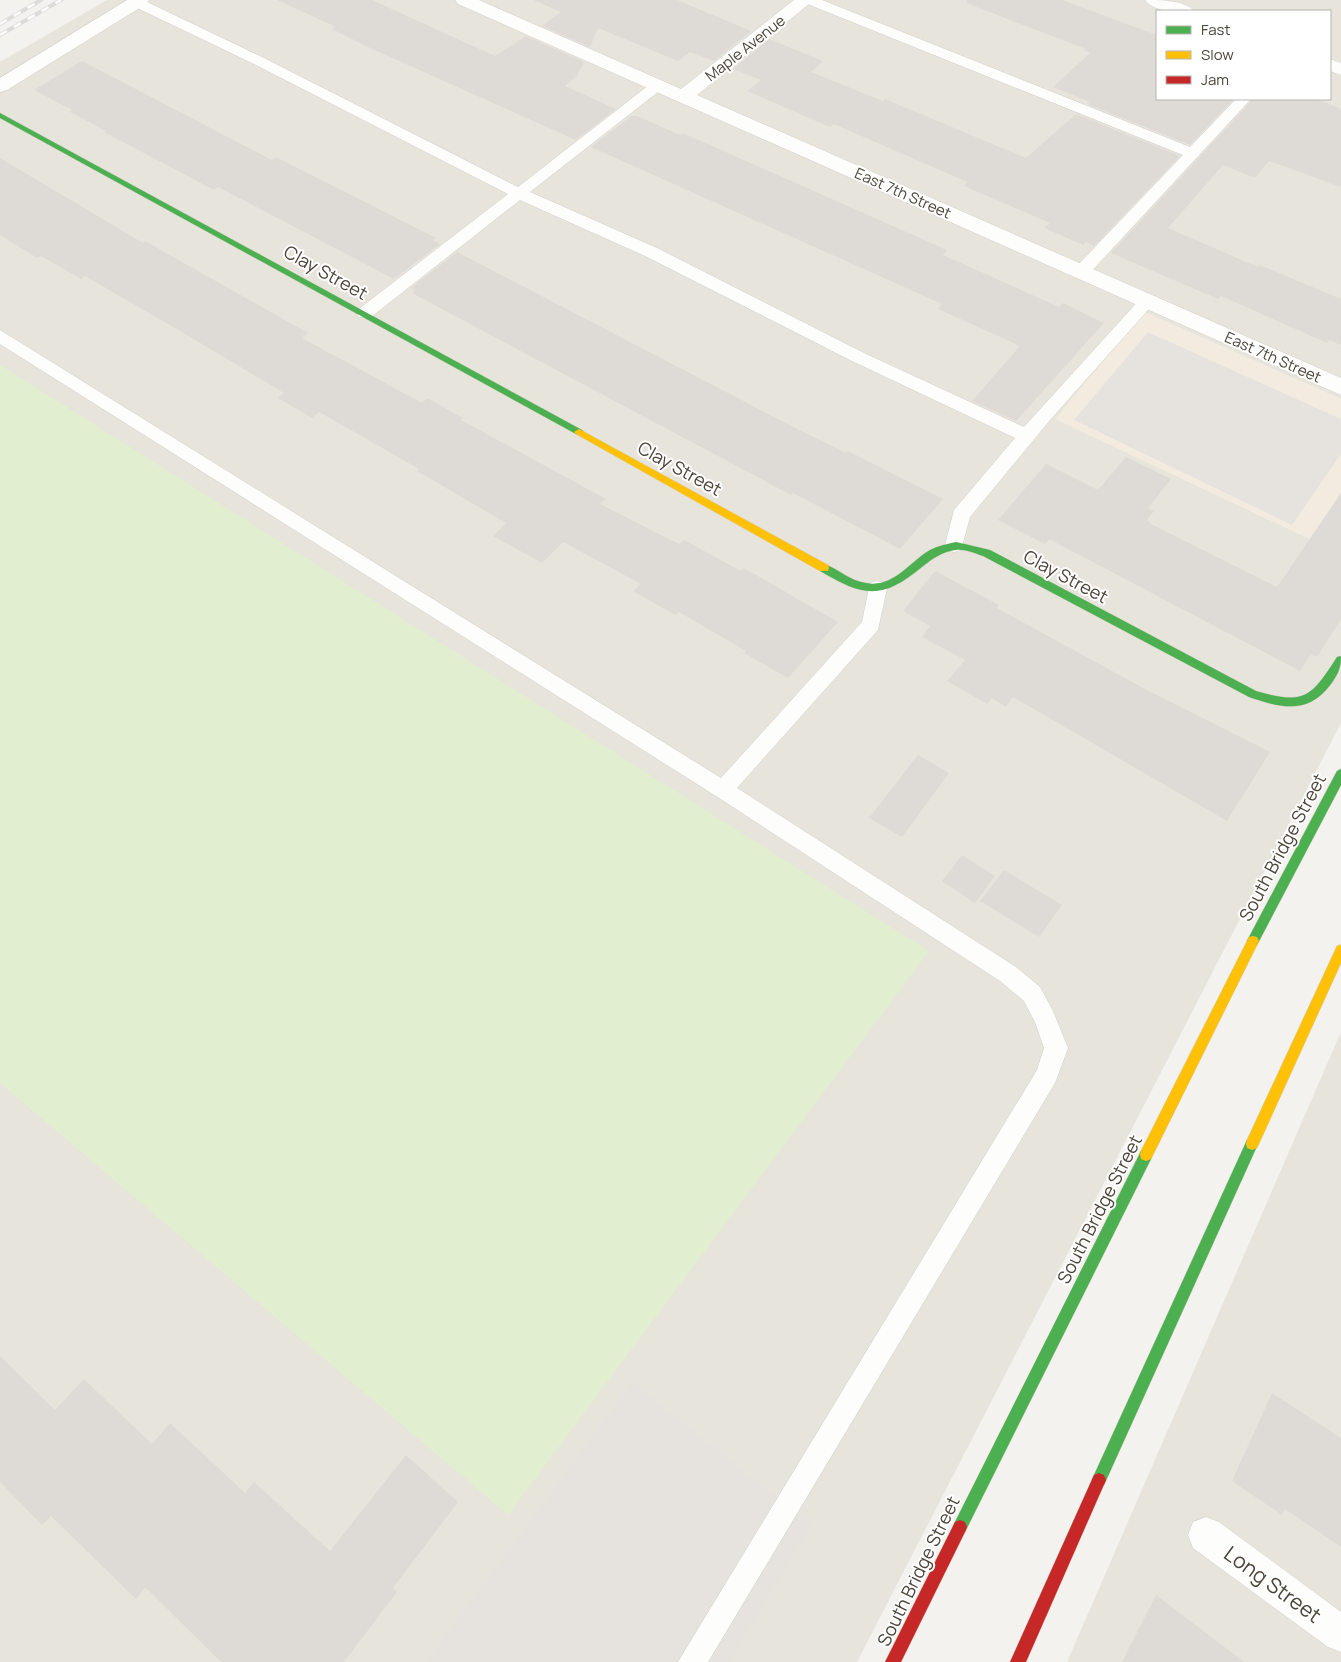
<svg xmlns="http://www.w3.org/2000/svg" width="1341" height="1662" viewBox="0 0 1341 1662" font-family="Manrope,sans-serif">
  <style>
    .residential { fill: #e7e4dc; fill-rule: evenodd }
    .commercial { fill: #f3ebdf }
    .green { fill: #e1eecf }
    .parking { fill: #e6e3df }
    .building { fill: #dedbd6 }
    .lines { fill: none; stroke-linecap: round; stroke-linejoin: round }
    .lane-casing { stroke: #d2d0cb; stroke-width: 1 }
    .street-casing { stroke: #d2d0cb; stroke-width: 1 }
    .fast-casing { stroke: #d3cfc5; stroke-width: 1 }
    .slow-casing { stroke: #d3cfc5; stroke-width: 1 }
    .jam-casing { stroke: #d3cfc5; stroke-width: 1 }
    .lane { fill: #fdfdfc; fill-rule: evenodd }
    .street { fill: #fdfdfc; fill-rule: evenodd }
    .fast { fill: #4caf50; fill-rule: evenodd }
    .slow { fill: #ffc107; fill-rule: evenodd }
    .jam { fill: #c62828; fill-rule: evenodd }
    .rail-casing { stroke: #dbdbda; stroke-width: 4 }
    .rail { stroke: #fff; stroke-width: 2.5; stroke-dasharray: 8; stroke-linecap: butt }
    .labels { text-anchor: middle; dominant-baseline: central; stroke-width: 4; stroke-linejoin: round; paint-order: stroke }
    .far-street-label { font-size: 15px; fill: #4b4439; stroke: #fff }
    .street-label { font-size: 18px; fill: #4b4439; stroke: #fff }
    .near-street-label { font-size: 21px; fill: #4b4439; stroke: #fff }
  </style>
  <rect width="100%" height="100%" fill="#f4f2ee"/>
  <g class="residential">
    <path d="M107,0H1341V399L1144,312L1341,554V723L857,1662H0V62ZM1157,11H1330V99H1157Z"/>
    <path d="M1341,1032V1662H1067Z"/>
  </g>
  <path class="commercial" d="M1144,312L1341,399V554L1055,419Z"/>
  <path class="green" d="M0,365L929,951L508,1515L0,1083Z"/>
  <g class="parking">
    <path d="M1148,332L1341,419V454L1292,525L1074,420Z"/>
    <path d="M633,1382L812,1525L730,1662H426Z"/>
  </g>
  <g class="building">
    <path d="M277,0H372L495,56L526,36L584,62L577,76L565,86L616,109L576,140L370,48L332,29L336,27Z"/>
    <path d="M533,0H677L751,31L714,61L690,52L678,61L598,28L590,47L542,26L561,12Z"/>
    <path d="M967,0H1062L1157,35V99H1234L1190,145L1087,104L1090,102L1053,87L1090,53L1084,50L1086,49L966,3Z"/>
    <path d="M769,39L823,61L811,72L883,101L885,99L1026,158L1076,114L1180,156L1094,246L1086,242L1083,245L1044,228L1050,223L964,186L967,182L834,124L830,127L747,91L761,80L733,69Z"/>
    <path d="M82,61L272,160L276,157L436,238L433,240L440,244L394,279L218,187L214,190L104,132L106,131L70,112L72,110L34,90Z"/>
    <path d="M1253,99H1317L1341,109V187L1269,161L1255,178L1223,165L1168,228L1258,267L1260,265L1341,299V345L1329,340L1327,343L1221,296L1218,299L1111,253Z"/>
    <path d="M631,116H637L680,135L683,133L947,250L943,255L1059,307L1063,303L1104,323L1016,421L972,401L1020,346L938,309L942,304L591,147Z"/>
    <path d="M0,158L143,243L145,241L308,333L302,338L422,403L427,398L463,418L461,420L606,499L600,504L679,544L684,540L741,571L744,568L838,622L788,678L744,653L746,651L679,612L675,615L633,591L641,584L563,542L542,563L493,536L506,523L417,471L419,469L319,412L312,418L278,398L284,393L180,331L85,276L81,279L41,256L37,258L0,235Z"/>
    <path d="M457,252L795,428L846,453L848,451L943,499L900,549L793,493L791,495L412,293L415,290L411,288Z"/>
    <path d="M1126,457L1171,479L1148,508L1154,511L1147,520L1151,522L1149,523L1277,587L1341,493V619L1317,657L1311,654L1300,671L1049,539L1045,544L998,520L1046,464L1098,490Z"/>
    <path d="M935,571L999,605L997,608L1145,689L1270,752L1227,821L1013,697L1006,707L992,698L987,704L947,681L965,660L922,637L930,626L903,611Z"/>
    <path d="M918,755L949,773L902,837L869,818Z"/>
    <path d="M962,855L995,876L975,903L942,881Z"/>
    <path d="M1004,870L1062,905L1039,937L980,901Z"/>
    <path d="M0,1356L55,1410L84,1379L152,1444L170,1423L245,1493L254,1482L330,1551L406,1455L458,1502L393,1588L397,1592L344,1662H221L145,1587L136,1599L51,1516L42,1525L0,1482Z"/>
    <path d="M1272,1393L1341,1438V1547L1285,1509L1282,1515L1232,1481Z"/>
    <path d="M1156,1595L1244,1662H1122Z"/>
  </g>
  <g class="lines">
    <g class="lane-casing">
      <g id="lane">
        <path d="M130,0H143L262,57L518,187L653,82H663L665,85L663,88L530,192L657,248L864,353L1024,427L1142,297H1154L1156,301L1050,420L970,517L961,550L954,552L947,550L945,545L954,510L1015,438L852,361L645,256L520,200L371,317H359L357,313L359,309L508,194L252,63L131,5Z"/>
        <path d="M803,0H822L1190,147L1236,99H1251L1087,276H1075L1073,272L1075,268L1183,155L805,3Z"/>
        <path d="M0,330L721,778L862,622L870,583L877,581L884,583L887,588L878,630L737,788L1016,967L1040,987L1053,1011L1068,1048L1055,1083L708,1662H678L1037,1070L1044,1048L1035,1022L1024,1001L1000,981L716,796L0,344Z"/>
      </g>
    </g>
    <g class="street-casing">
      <g id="street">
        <path d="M127,0H149L146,4L7,90L0,92V78Z"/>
        <path d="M455,0H479L681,89L794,0H814L697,95L1341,378V395L458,4Z"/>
        <path d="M1145,0C1160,0 1185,0 1194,11C1180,12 1154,13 1145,0Z"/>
        <path d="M1330,59L1341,63V75L1330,71Z"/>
        <path d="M1206,1517L1219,1522L1341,1612V1652L1328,1647L1193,1548L1188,1535L1193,1522Z"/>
      </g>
    </g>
    <g class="fast-casing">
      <g id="fast">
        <path d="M0,113L582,430L584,432L579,435L576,434L0,118Z"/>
        <path d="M956,542L990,550L1256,691C1304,705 1311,698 1337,657L1341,656C1341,668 1338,674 1331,684C1308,715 1281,708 1249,697L983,556C974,553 965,549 956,550C943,551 932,559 922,567C882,600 864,597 820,571L819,568L824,564C839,569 850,581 866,583C894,588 909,562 930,550C938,546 947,544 956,542Z"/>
        <path d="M1341,769V785L1257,945L1253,946L1249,945L1247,941L1249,937L1337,771Z"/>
        <path d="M1252,1138L1257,1140L1258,1144L1104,1485L1099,1487L1094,1485L1092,1480L1094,1475L1247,1140Z"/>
        <path d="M1146,1149L1151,1151L1152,1155L1151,1159L965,1532L960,1534L955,1532L953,1527L955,1522L1141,1151Z"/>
      </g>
    </g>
    <g class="slow-casing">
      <g id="slow">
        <path d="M579,429L828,565L829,568L828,571H820L576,434L574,432Z"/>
        <path d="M1253,936L1257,937L1259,941L1151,1159L1146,1161L1141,1159L1140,1155L1141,1151L1249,937Z"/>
        <path d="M1341,945V963L1257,1148L1252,1150L1247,1148L1246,1144L1247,1140L1337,946Z"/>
      </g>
    </g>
    <g class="jam-casing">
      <g id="jam">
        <path d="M1099,1473L1104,1475L1106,1480L1026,1662H1010L1094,1475Z"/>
        <path d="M960,1520L965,1522L967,1527L965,1532L901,1662H885L955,1522Z"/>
      </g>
    </g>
    <use href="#lane" class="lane"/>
    <use href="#street" class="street"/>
    <use href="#fast" class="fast"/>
    <use href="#slow" class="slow"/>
    <use href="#jam" class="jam"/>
    <g class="rail-casing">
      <g id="rail">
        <path d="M0,24L41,0"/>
        <path d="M0,35L61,0"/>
      </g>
    </g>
    <use href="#rail" class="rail"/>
  </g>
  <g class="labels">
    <g class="far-street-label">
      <text transform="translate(745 48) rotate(-38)">Maple Avenue</text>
      <text transform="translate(903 193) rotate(24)">East 7th Street</text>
      <text transform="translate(1273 357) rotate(24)">East 7th Street</text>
    </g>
    <g class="street-label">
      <text transform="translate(326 272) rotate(29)">Clay Street</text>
      <text transform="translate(680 468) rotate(29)">Clay Street</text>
      <text transform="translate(1066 576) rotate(28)">Clay Street</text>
      <text transform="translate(1282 847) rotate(-62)">South Bridge Street</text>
      <text transform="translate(1099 1209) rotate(-63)">South Bridge Street</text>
      <text transform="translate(918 1571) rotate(-64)">South Bridge Street</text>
    </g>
    <g class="near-street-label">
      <text transform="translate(1273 1584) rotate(36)">Long Street</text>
    </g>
  </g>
  <rect x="1156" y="10" width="175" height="90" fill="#ffffff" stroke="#b7b4b0"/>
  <rect x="1166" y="26" width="25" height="8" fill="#4caf50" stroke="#b7b4b0"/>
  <text x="1201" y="35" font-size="15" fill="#4b4439">Fast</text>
  <rect x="1166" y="51" width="25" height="8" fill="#ffc107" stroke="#b7b4b0"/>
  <text x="1201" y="60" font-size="15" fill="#4b4439">Slow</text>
  <rect x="1166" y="76" width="25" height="8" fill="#c62828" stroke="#b7b4b0"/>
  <text x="1201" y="85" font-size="15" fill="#4b4439">Jam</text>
</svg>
